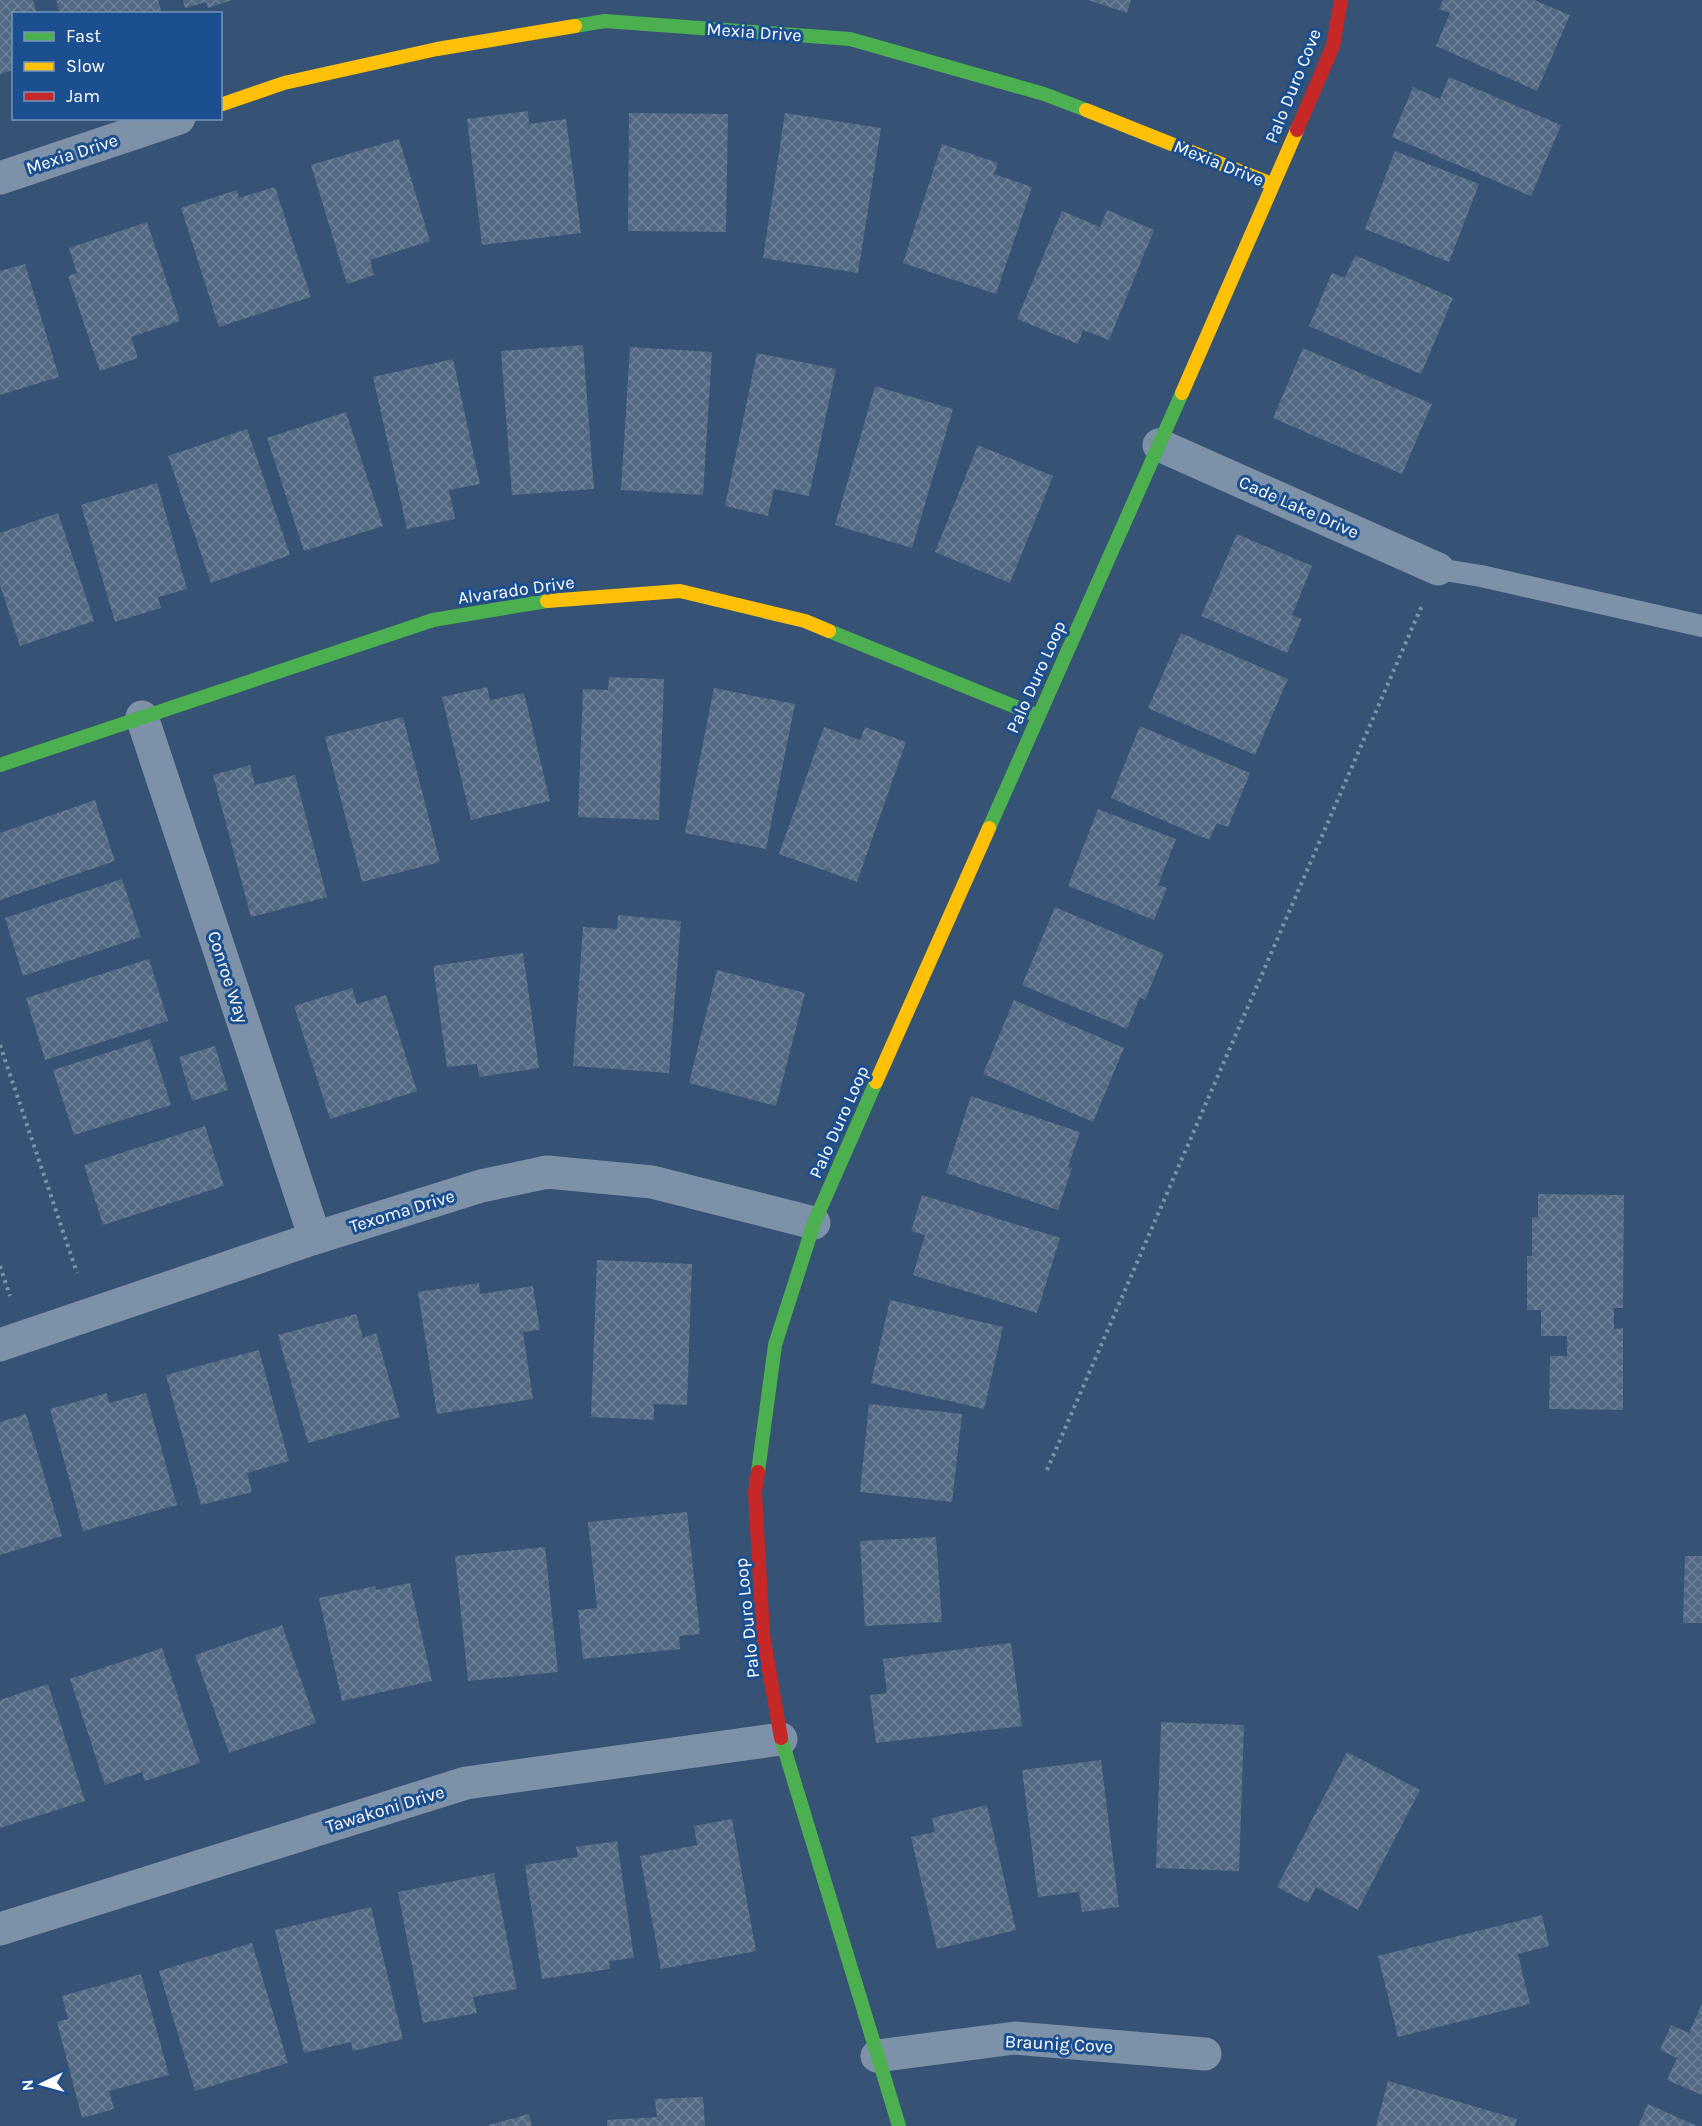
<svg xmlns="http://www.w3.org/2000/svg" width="1702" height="2126" viewBox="0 0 1702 2126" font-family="Karla,sans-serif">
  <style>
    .building { fill: url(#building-cross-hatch) }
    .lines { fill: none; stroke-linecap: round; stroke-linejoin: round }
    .path { stroke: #7d92a8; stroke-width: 4; stroke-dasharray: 3 4.5; stroke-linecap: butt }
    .lane { stroke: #7d92a8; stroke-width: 22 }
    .street { stroke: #7d92a8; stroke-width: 33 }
    .fast { stroke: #4caf50; stroke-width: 14 }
    .slow { stroke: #ffc107; stroke-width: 14 }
    .jam { stroke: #c62828; stroke-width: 14 }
    .labels { text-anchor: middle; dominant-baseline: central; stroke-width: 6; stroke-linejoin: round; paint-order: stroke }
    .street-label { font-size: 18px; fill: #fff; stroke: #1b4f8f }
  </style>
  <defs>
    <pattern id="building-cross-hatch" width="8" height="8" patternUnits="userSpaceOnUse" patternTransform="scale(1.5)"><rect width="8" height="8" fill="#526984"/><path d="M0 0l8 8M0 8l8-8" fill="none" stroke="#6c8096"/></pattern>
  </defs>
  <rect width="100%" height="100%" fill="#365274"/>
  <g class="building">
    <path d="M0,0H33L37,14H14V70L0,74Z"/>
    <path d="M56,0H158L162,14H60Z"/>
    <path d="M183,0H232L208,8L206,2L185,8Z"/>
    <path d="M1088,0H1131L1127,13Z"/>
    <path d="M1443,0H1534L1570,15L1537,91L1436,46L1450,13L1439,9Z"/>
    <path d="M1449,77L1561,125L1531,196L1392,137L1413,87L1440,99Z"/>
    <path d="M528,111L529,124L566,119L581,233L482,245L467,119Z"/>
    <path d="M629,113L728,114L726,232L628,231Z"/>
    <path d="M785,113L881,128L858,273L763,258Z"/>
    <path d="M399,139L430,241L370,260L374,275L347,284L311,165Z"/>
    <path d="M942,144L998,163L994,174L1032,187L996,294L903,263Z"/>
    <path d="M1395,151L1479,184L1449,262L1365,229Z"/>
    <path d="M275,187L311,297L219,327L181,208L237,190L239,198Z"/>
    <path d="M1107,210L1154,230L1109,340L1083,330L1078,344L1017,319L1062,211L1100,227Z"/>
    <path d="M147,222L180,321L131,337L138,358L100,371L68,276L77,273L69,248Z"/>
    <path d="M1355,255L1453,298L1421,374L1309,326L1332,273L1345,278Z"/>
    <path d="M25,264L59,377L0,395V271Z"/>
    <path d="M583,345L594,489L512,495L501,351Z"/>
    <path d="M630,347L712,352L703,495L621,490Z"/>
    <path d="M1303,348L1432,404L1402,474L1273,418Z"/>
    <path d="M757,353L836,369L809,496L774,489L768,516L725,506Z"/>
    <path d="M453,359L480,484L449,490L455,519L407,529L373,377Z"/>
    <path d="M875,386L953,409L912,548L835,525Z"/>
    <path d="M346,412L383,526L304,551L267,438Z"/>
    <path d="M247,429L290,555L211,583L168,456Z"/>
    <path d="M978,445L1053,476L1010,583L935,552Z"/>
    <path d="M157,483L187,589L158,597L161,608L115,622L81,505Z"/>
    <path d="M58,513L94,621L20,646L0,585V533Z"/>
    <path d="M1237,534L1312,566L1292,615L1302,619L1287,653L1201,616Z"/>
    <path d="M1181,633L1288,679L1255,755L1148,708Z"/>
    <path d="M609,677L664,679L659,820L578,817L583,689L608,690Z"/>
    <path d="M487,687L490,700L524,693L550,801L471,820L442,697Z"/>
    <path d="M714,688L795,704L766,849L685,833Z"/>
    <path d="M403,717L440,862L362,882L325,737Z"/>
    <path d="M1140,726L1250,773L1228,827L1217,823L1209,840L1111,798Z"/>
    <path d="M824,727L860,740L865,727L906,742L857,882L779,854Z"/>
    <path d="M250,765L255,785L295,775L327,897L251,917L213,775Z"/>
    <path d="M95,800L115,861L0,900V833Z"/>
    <path d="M1098,809L1176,839L1158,885L1167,888L1154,920L1068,886Z"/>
    <path d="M122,879L141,937L23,976L5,918Z"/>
    <path d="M1055,907L1164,954L1145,1000L1140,997L1127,1029L1022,985Z"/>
    <path d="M618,915L681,921L669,1073L573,1066L583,927L617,929Z"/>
    <path d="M523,953L539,1068L479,1077L477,1064L447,1067L433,966Z"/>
    <path d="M149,959L168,1021L45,1060L26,998Z"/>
    <path d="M717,970L805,993L776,1106L689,1083Z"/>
    <path d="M352,988L357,1004L386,995L417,1091L330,1119L294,1006Z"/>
    <path d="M1014,1000L1124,1048L1093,1122L983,1074Z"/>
    <path d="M150,1039L171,1105L74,1135L53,1070Z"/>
    <path d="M215,1046L228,1090L192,1101L179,1057Z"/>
    <path d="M971,1096L1080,1132L1068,1167L1072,1168L1058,1210L946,1173Z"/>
    <path d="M205,1126L224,1186L103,1225L84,1165Z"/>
    <path d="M1538,1194L1624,1195L1623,1308H1614V1329L1623,1328V1410L1549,1409L1550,1356H1567V1336H1541V1310H1527V1256H1532V1217H1538Z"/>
    <path d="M922,1195L1060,1238L1037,1313L913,1275L925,1235L911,1231Z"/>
    <path d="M597,1260L692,1264L687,1405L654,1404V1420L591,1417Z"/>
    <path d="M479,1283L480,1294L533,1286L540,1330L523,1332L533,1399L437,1414L418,1292Z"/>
    <path d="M890,1300L1003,1327L984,1409L871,1383Z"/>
    <path d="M356,1314L363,1338L376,1333L400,1417L308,1443L278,1335Z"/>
    <path d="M259,1350L289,1461L247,1473L252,1492L201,1505L166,1375Z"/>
    <path d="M107,1393L109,1403L146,1393L177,1505L83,1531L50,1409Z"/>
    <path d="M869,1404L962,1414L952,1502L860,1492Z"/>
    <path d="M26,1414L62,1536L0,1555V1422Z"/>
    <path d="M687,1512L700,1634L679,1636L680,1649L583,1659L578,1610L597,1608L588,1522Z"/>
    <path d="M936,1537L942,1622L865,1626L860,1541Z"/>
    <path d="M545,1547L558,1672L468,1681L455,1556Z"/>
    <path d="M1685,1556H1702V1623H1683Z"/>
    <path d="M410,1583L432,1681L342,1701L319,1598L375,1586L376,1590Z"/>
    <path d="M282,1625L316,1723L229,1753L195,1655Z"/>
    <path d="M1011,1643L1022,1726L876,1743L870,1695L887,1693L883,1659Z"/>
    <path d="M162,1648L200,1763L145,1781L142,1772L105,1785L70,1679Z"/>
    <path d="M48,1684L85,1801L0,1828V1700Z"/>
    <path d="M1161,1722L1244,1725L1239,1871L1156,1868Z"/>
    <path d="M1347,1752L1420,1790L1358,1910L1316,1887L1308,1903L1277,1887Z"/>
    <path d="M1101,1760L1119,1907L1082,1912L1079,1892L1038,1897L1022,1770Z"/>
    <path d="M987,1805L1016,1930L937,1949L911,1837L935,1832L932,1818Z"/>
    <path d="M732,1819L756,1951L661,1969L640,1856L697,1845L694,1826Z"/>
    <path d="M617,1841L634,1958L609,1961L610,1969L542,1979L525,1865L578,1857L576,1847Z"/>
    <path d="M494,1873L517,1989L473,1997L477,2013L423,2023L398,1892Z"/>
    <path d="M371,1907L403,2039L353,2051L351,2042L304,2053L275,1930Z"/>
    <path d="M1542,1915L1549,1946L1518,1954L1530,2004L1398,2037L1378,1956Z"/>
    <path d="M252,1943L288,2063L195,2091L159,1971Z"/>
    <path d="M141,1974L169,2075L109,2091L114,2109L82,2118L57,2022L68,2019L62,1996Z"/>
    <path d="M1702,2004V2095L1667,2080L1677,2058L1660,2050L1671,2025L1689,2033Z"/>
    <path d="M1388,2081L1517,2119L1515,2126H1376Z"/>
    <path d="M703,2097L705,2126H607V2120L657,2117L655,2099Z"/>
    <path d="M1648,2104L1697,2126H1638Z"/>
    <path d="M529,2114L532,2126H489V2125Z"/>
  </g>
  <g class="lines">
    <g class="path">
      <path d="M0,1045L77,1273"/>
      <path d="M0,1266L10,1296"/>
      <path d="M1047,1470L1423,603"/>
    </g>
    <path class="lane" d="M1438,569L1481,576L1702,626"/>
    <g class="street">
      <path d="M0,178L179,118"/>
      <path d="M1159,445L1438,569"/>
      <path d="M142,717L315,1238"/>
      <path d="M0,1345L315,1238L481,1186L547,1172L652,1182L814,1223"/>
      <path d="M0,1929L466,1783L781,1739"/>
      <path d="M877,2056L1015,2038L1205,2054"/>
    </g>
    <g class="fast">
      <path d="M575,26L605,21L850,39L1044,94L1086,110"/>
      <path d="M829,631L1038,716"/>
      <path d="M0,765L433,620L547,601"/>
      <path d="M989,828L1182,393"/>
      <path d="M758,1472L775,1345L814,1223L876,1082"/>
      <path d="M781,1738L899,2126"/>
    </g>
    <g class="slow">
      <path d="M220,105L284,83L437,49L575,26"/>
      <path d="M1086,110L1272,184"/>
      <path d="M1182,393L1297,130"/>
      <path d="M547,601L680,591L805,621L829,631"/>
      <path d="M876,1082L989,828"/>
    </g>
    <g class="jam">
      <path d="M1297,130L1333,46L1341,0"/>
      <path d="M758,1472L755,1492L763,1635L781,1738"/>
    </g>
  </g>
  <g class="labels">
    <g class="street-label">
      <text transform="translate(754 32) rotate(4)">Mexia Drive</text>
      <text transform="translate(1293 86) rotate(-68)">Palo Duro Cove</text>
      <text transform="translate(72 154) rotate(-18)">Mexia Drive</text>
      <text transform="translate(1219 163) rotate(22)">Mexia Drive</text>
      <text transform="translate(1299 507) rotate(24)">Cade Lake Drive</text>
      <text transform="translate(516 590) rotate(-8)">Alvarado Drive</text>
      <text transform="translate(1036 677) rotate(-66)">Palo Duro Loop</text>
      <text transform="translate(228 977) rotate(72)">Conroe Way</text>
      <text transform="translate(839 1122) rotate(-66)">Palo Duro Loop</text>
      <text transform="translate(402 1211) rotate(-17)">Texoma Drive</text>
      <text transform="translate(747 1618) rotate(-96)">Palo Duro Loop</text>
      <text transform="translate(385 1809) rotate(-17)">Tawakoni Drive</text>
      <text transform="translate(1059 2044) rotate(3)">Braunig Cove</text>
    </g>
  </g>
  <rect x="12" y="12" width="210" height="108" fill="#1b4f8f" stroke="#7695bc" stroke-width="1.5"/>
  <rect x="24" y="32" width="30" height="9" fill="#4caf50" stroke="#7695bc" stroke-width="1.5"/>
  <text x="66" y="42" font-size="18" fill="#ffffff">Fast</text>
  <rect x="24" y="62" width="30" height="9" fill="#ffc107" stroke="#7695bc" stroke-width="1.5"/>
  <text x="66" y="72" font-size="18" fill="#ffffff">Slow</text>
  <rect x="24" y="92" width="30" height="9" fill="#c62828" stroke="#7695bc" stroke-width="1.5"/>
  <text x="66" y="102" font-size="18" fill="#ffffff">Jam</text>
  <g transform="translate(42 2084) rotate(265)" stroke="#1b4f8f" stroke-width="4.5" paint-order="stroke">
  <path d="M0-4.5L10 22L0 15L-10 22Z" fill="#ffffff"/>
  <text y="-9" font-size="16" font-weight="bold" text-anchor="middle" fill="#ffffff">N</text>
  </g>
</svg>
